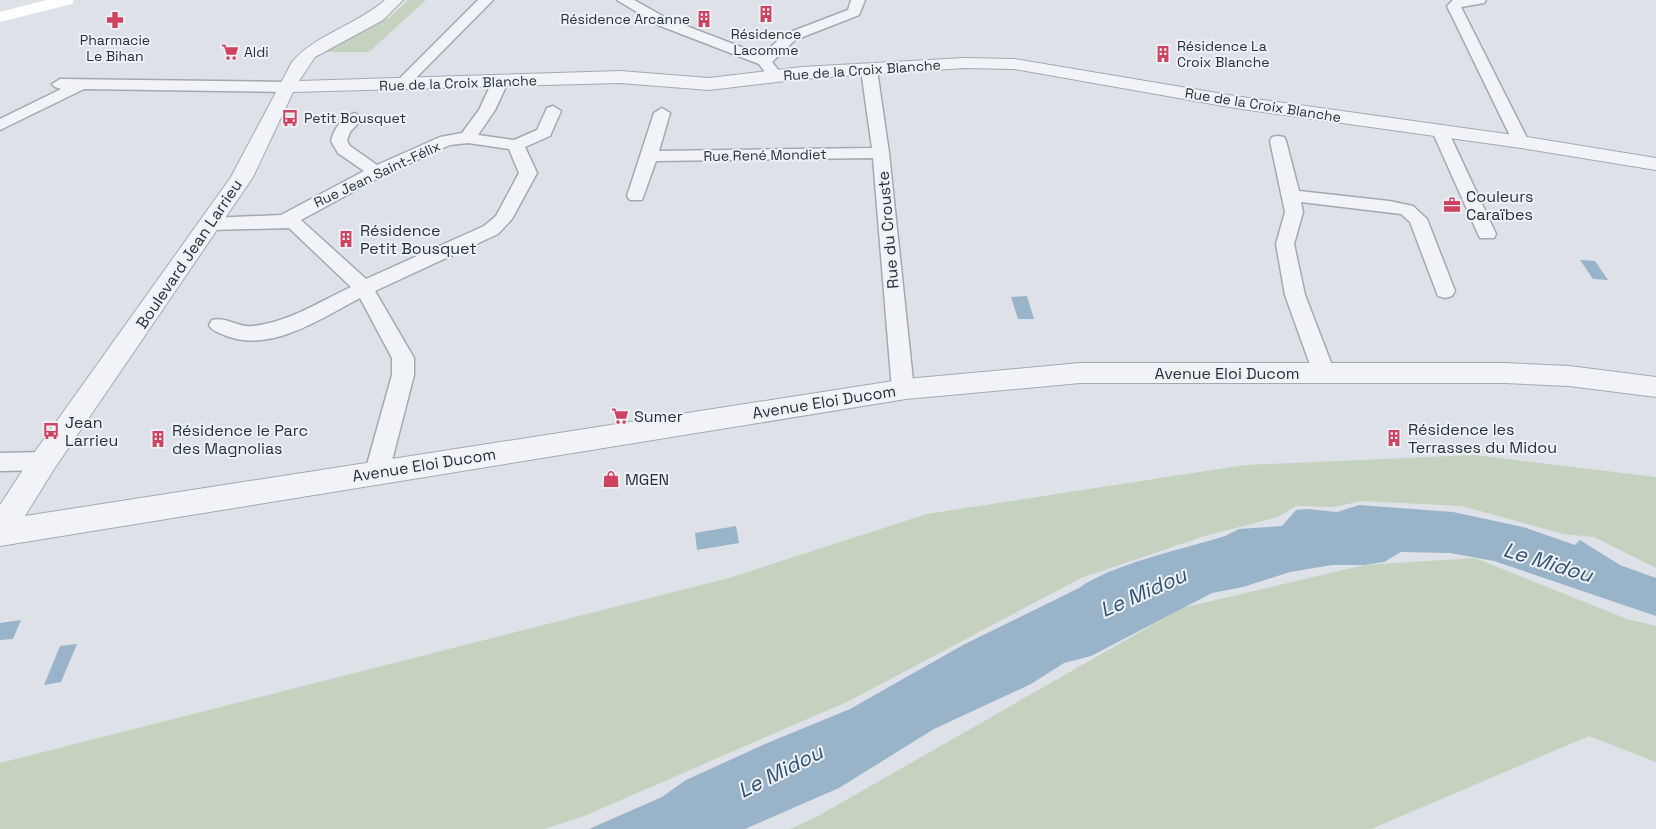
<svg xmlns="http://www.w3.org/2000/svg" width="1656" height="829" viewBox="0 0 1656 829" font-family="'Space Grotesk',sans-serif">
  <style>
    .green { fill: #c5d2bf }
    .water { fill: #99b3c8 }
    .lines { fill: none; stroke-linecap: round; stroke-linejoin: round }
    .minor-casing { stroke: #a3a9b2; stroke-width: 3 }
    .tertiary-casing { stroke: #a3a9b2; stroke-width: 2 }
    .minor { fill: #f1f3f6; fill-rule: evenodd }
    .tertiary { fill: #f1f3f6; fill-rule: evenodd }
    .secondary { fill: #fff; fill-rule: evenodd }
    .labels { text-anchor: middle; dominant-baseline: central; stroke-width: 4; stroke-linejoin: round; paint-order: stroke }
    .far-poi-label { font-size: 14px; fill: #27313e; stroke: #eef1f5; text-anchor: start }
    .far-street-label { font-size: 14px; fill: #27313e; stroke: #eef1f5 }
    .poi-label { font-size: 16px; fill: #27313e; stroke: #eef1f5; text-anchor: start }
    .street-label { font-size: 16px; fill: #27313e; stroke: #eef1f5 }
    .near-water-label { font-size: 21px; font-style: italic; fill: #325272; stroke: #eef1f5 }
  </style>
  <rect width="100%" height="100%" fill="#dee2e8"/>
  <g class="green">
    <path d="M408,0H426L369,52H325L390,17Z"/>
    <path d="M1475,455L1656,477V568L1594,537L1563,534L1462,506L1361,501L1335,507L1296,506L1278,517L1205,536L1081,578L849,701L582,817L544,829H0V763L729,578L927,514L1245,465Z"/>
    <path d="M1475,558L1627,619L1656,626V762L1589,736L1371,829H790L818,816L1182,608L1364,565Z"/>
  </g>
  <g class="water">
    <path d="M1580,260L1595,261L1608,280L1593,279Z"/>
    <path d="M1027,296L1034,319H1018L1011,297Z"/>
    <path d="M1359,505L1453,512L1523,527L1575,545L1580,540L1620,565L1656,578V616L1494,561L1450,553L1401,552L1384,562L1364,565H1332L1290,572L1243,587L1212,593L1091,656L1064,663L1031,684L934,729L839,788L745,829H589L662,797L686,780L765,744L850,709L963,645L1079,588C1112,564 1184,549 1225,536L1239,529L1282,526L1296,510L1307,509L1337,512Z"/>
    <path d="M736,526L739,543L697,550L695,533Z"/>
    <path d="M21,620L13,639L0,640V623Z"/>
    <path d="M77,644L61,682L44,685L60,646Z"/>
  </g>
  <g class="lines">
    <g class="minor-casing">
      <g id="minor">
        <path d="M478,0H493L407,87H397L394,84Z"/>
        <path d="M617,0H634L668,19L762,55L785,34L848,10L851,0H865L859,15L795,40L772,62L783,76L775,81L770,79L759,64L658,25Z"/>
        <path d="M1453,0H1486L1484,3L1461,7L1529,142L1527,146H1515L1513,142L1447,6Z"/>
        <path d="M869,65L877,70L889,153L914,390L911,396L903,398L895,396L892,390L873,158L656,161L642,200H630L627,196L654,113L662,108L670,113L659,151L872,148L861,70Z"/>
        <path d="M500,77L508,82L495,110L478,135L514,140L537,130L547,108L553,106L561,111L550,136L525,147L537,173L512,219L498,234L375,291L414,358V375L387,480L379,482L371,480L366,468L392,375V358L360,298C320,319 270,354 224,335C218,332 212,331 209,325L212,320C226,316 238,328 253,326C289,322 319,302 351,287L289,228L211,230L204,228L202,224L204,220L211,218L281,215L364,171L338,153L331,141C334,129 342,116 355,113L363,118L350,132L347,141L350,146L377,165L440,137L462,133L479,110L492,82ZM468,143L509,149L519,173L496,216L484,226L366,279L301,220L382,176L450,145Z"/>
        <path d="M60,79L287,82L295,87L287,92L84,89L0,130V119L61,89L55,87L52,84Z"/>
        <path d="M1440,126L1446,128L1448,131L1496,234L1494,238H1480L1478,234L1432,131L1434,128Z"/>
        <path d="M1278,136L1284,137L1286,141L1299,191L1389,201L1413,206L1427,219L1455,291L1452,296L1445,298L1438,296L1410,222L1401,214L1301,202L1303,212L1294,244L1305,295L1335,373L1332,379L1324,381L1316,379L1313,373L1285,295L1276,244L1285,212L1270,141L1272,137Z"/>
        <path d="M44,452L52,454L56,461L52,468L44,470L0,471V453Z"/>
      </g>
    </g>
    <g class="tertiary-casing">
      <path id="tertiary" d="M385,0H403L383,20L315,57L299,81L620,71L709,78L802,67L964,58L1014,59L1235,96L1521,136L1656,158V170L1521,148L1235,108L1014,69L964,68L802,79L709,90L620,83L293,92L253,177L54,469L25,516L906,379L1080,363H1505L1569,366L1656,377V397L1569,386L1505,383H1080L906,399L0,546V505L34,453L231,177L292,62C316,34 357,25 385,0Z"/>
    </g>
    <use href="#minor" class="minor"/>
    <use href="#tertiary" class="tertiary"/>
    <path class="secondary" d="M46,0H74L72,4L0,22V12Z"/>
  </g>
  <defs>
    <g id="building-bare" transform="scale(1.35)"><path d="M-4-6H4V6H1V3H-1V6H-4ZM-2.5-4.3h1.7v1.8h-1.7ZM.8-4.3h1.7v1.8H.8ZM-2.5-1h1.7V.8h-1.7ZM.8-1h1.7V.8H.8Z" fill="#cd4360" stroke="#eef1f5" stroke-width="2.5" paint-order="stroke"/></g>
    <g id="pharmacy-bare" transform="scale(1.35)"><path d="M-2-6h4v4h4v4h-4v4h-4v-4h-4v-4h4Z" fill="#cd4360" stroke="#eef1f5" stroke-width="2.5" paint-order="stroke"/></g>
    <g id="supermarket-bare" transform="scale(1.35)"><path d="M-6-5.5h2.5l.6 2H6L4.5 2H-2.5L-4.4-4H-6ZM-1.5 3.2a1.3 1.3 0 1 0 .1 0ZM3 3.2a1.3 1.3 0 1 0 .1 0Z" fill="#cd4360" stroke="#eef1f5" stroke-width="2.5" paint-order="stroke"/></g>
    <g id="bus-bare" transform="scale(1.35)"><path d="M-5-6H5V4H4V6H2V4H-2V6H-4V4H-5ZM-3.5-4V0h7V-4ZM-3.5 1.2v1.5H-2V1.2ZM2 1.2v1.5H3.5V1.2Z" fill="#cd4360" stroke="#eef1f5" stroke-width="2.5" paint-order="stroke"/></g>
    <g id="office-bare" transform="scale(1.35)"><path d="M-6-3h4V-5.5h4V-3h4V5H-6ZM-1-4.5V-3h2v-1.5ZM-6 0V1H6V0Z" fill="#cd4360" stroke="#eef1f5" stroke-width="2.5" paint-order="stroke"/></g>
    <g id="shop-bare" transform="scale(1.35)"><path d="M-5-2.5h2.3a2.7 3.5 0 0 1 5.4 0H5L5.5 6h-11ZM-1.5-2.5h3a1.5 2.3 0 0 0-3 0Z" fill="#cd4360" stroke="#eef1f5" stroke-width="2.5" paint-order="stroke"/></g>
  </defs>
  <g fill-rule="evenodd">
    <use href="#building-bare" x="766" y="14"/>
    <use href="#building-bare" x="704" y="19"/>
    <use href="#pharmacy-bare" x="115" y="20"/>
    <use href="#supermarket-bare" x="230" y="52"/>
    <use href="#building-bare" x="1163" y="54"/>
    <use href="#bus-bare" x="290" y="118"/>
    <use href="#office-bare" x="1452" y="205"/>
    <use href="#building-bare" x="346" y="239"/>
    <use href="#supermarket-bare" x="620" y="416"/>
    <use href="#bus-bare" x="51" y="431"/>
    <use href="#building-bare" x="1394" y="438"/>
    <use href="#building-bare" x="158" y="439"/>
    <use href="#shop-bare" x="611" y="479"/>
  </g>
  <g class="labels">
    <g class="far-poi-label">
      <text x="690" y="19" text-anchor="end">Résidence Arcanne</text>
      <text x="766" y="34" text-anchor="middle">Résidence<tspan x="766" dy="16">Lacomme</tspan></text>
      <text x="115" y="40" text-anchor="middle">Pharmacie<tspan x="115" dy="16">Le Bihan</tspan></text>
      <text x="1177" y="46">Résidence La<tspan x="1177" dy="16">Croix Blanche</tspan></text>
      <text x="244" y="52">Aldi</text>
      <text x="304" y="118">Petit Bousquet</text>
    </g>
    <g class="far-street-label">
      <text transform="translate(862 70) rotate(-4)">Rue de la Croix Blanche</text>
      <text transform="translate(458 83) rotate(-2)">Rue de la Croix Blanche</text>
      <text transform="translate(1263 105) rotate(9)">Rue de la Croix Blanche</text>
      <text transform="translate(765 155) rotate(-1)">Rue René Mondiet</text>
      <text transform="translate(377 174) rotate(-25)">Rue Jean Saint-Félix</text>
    </g>
    <g class="poi-label">
      <text x="1466" y="196">Couleurs<tspan x="1466" dy="18">Caraïbes</tspan></text>
      <text x="360" y="230">Résidence<tspan x="360" dy="18">Petit Bousquet</tspan></text>
      <text x="634" y="416">Sumer</text>
      <text x="65" y="422">Jean<tspan x="65" dy="18">Larrieu</tspan></text>
      <text x="1408" y="429">Résidence les<tspan x="1408" dy="18">Terrasses du Midou</tspan></text>
      <text x="172" y="430">Résidence le Parc<tspan x="172" dy="18">des Magnolias</tspan></text>
      <text x="625" y="479">MGEN</text>
    </g>
    <g class="street-label">
      <text transform="translate(888 230) rotate(-95)">Rue du Crouste</text>
      <text transform="translate(189 254) rotate(-56)">Boulevard Jean Larrieu</text>
      <text x="1227" y="373">Avenue Eloi Ducom</text>
      <text transform="translate(824 402) rotate(-9)">Avenue Eloi Ducom</text>
      <text transform="translate(424 465) rotate(-9)">Avenue Eloi Ducom</text>
    </g>
    <g class="near-water-label">
      <text transform="translate(1548 562) rotate(17)">Le Midou</text>
      <text transform="translate(1143 592) rotate(-24)">Le Midou</text>
      <text transform="translate(780 771) rotate(-27)">Le Midou</text>
    </g>
  </g>
</svg>
